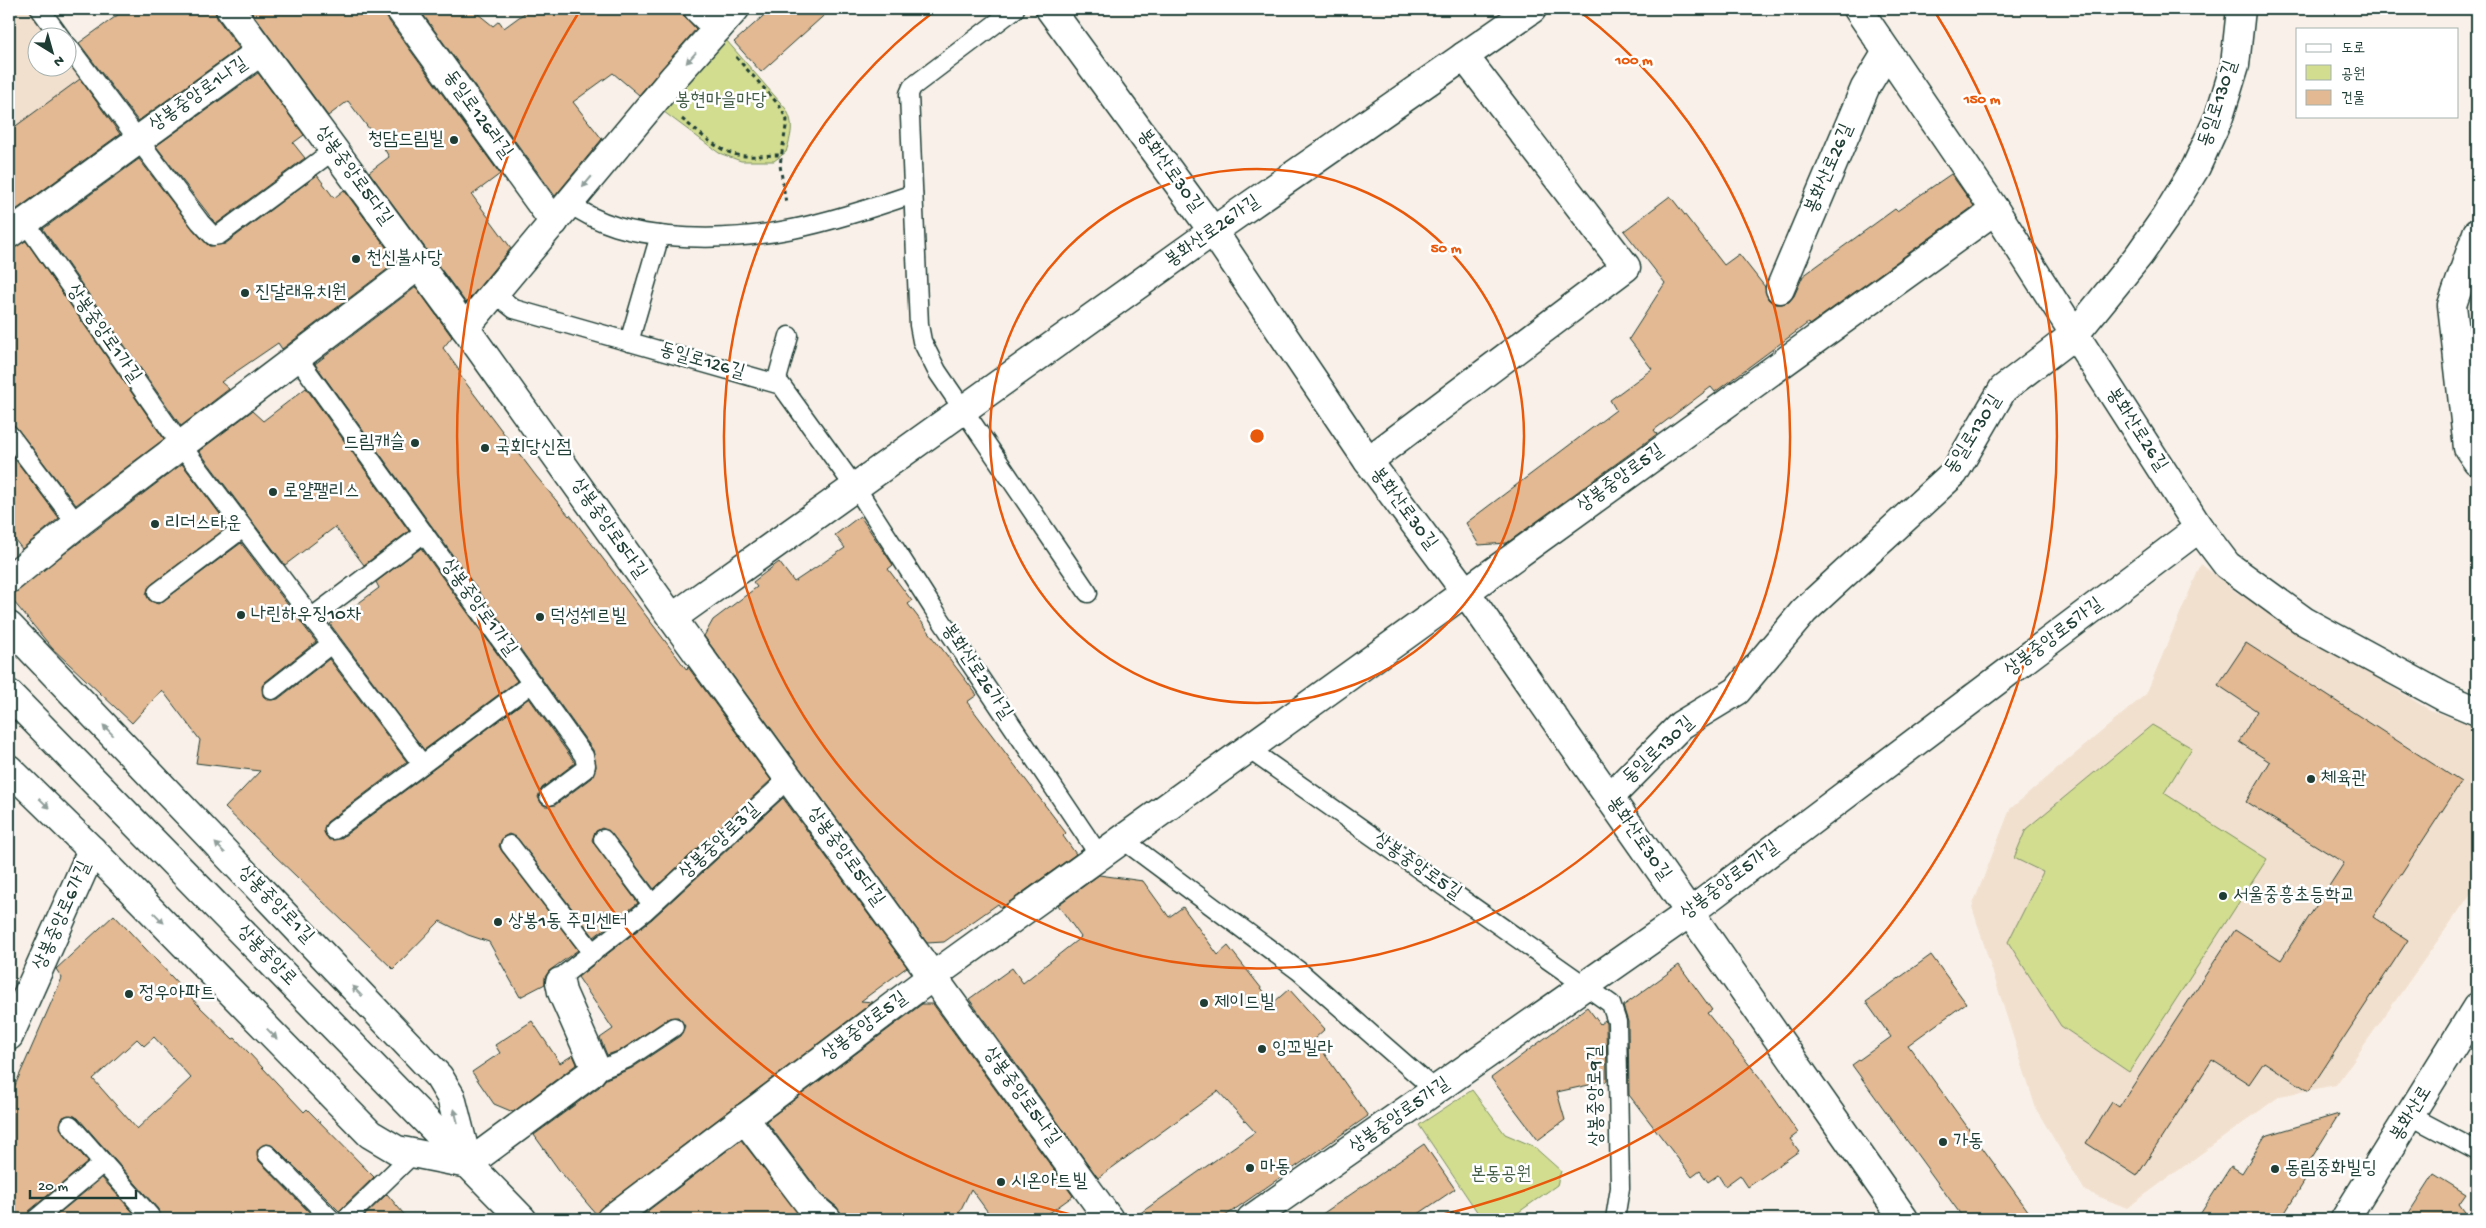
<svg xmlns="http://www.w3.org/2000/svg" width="2486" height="1228" viewBox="0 0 2486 1228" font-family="'Gochi Hand','Poor Story',sans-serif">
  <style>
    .built { fill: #f2e0cf }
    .green { fill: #d2dd90; stroke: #788d62 }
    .building { fill: #e3b993; stroke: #1f3d34; fill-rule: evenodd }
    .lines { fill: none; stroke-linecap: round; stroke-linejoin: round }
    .lane-casing { stroke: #1f3d34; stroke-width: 21 }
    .street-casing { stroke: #1f3d34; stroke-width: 31 }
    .secondary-casing { stroke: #1f3d34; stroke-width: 31 }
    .path { stroke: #1f3d34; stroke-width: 3; stroke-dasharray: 4 4; stroke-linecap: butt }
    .lane { stroke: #fff; stroke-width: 18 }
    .street { stroke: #fff; stroke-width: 28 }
    .secondary { stroke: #fff; stroke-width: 28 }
    .oneway { fill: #8f9e9a }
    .ring { fill: none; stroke: #e8590c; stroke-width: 2.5 }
    .poi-dot { fill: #1f3d34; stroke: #fff; stroke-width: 2 }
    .labels { text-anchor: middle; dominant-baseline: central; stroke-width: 5; stroke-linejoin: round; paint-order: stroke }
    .street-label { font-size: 19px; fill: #1f3d34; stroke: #fff }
    .park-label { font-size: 19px; fill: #435d46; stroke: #fff }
    .poi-label { font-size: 19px; fill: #1f3d34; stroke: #fff; text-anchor: start }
    .centre { fill: #e8590c; stroke: #fff; stroke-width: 2.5 }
    .ring-label { font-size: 15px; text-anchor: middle; font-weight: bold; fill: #e8590c; stroke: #fff; stroke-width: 5; stroke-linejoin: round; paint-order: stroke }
  </style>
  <rect width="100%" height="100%" fill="#f9f1e9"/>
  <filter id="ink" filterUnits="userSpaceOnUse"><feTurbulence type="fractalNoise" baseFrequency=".02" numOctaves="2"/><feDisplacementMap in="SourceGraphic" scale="10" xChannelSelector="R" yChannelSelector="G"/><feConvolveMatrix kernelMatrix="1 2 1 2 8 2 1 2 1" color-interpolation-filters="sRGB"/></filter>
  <g filter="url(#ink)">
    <g class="built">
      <path d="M9,9H31L52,37L38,38V68H68V58L124,133L9,218Z"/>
      <path d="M2201,564L2236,592L2430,710L2477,727V885L2336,1085L2280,1096L2127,1208L2085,1191L2036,1109L1972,907L2010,809L2146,694Z"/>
    </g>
    <g class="green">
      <path d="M720,33L786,109C795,125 791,135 786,152L774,161H741L719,153L656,106Z"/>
      <path d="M2152,725L2192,748L2164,793L2267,859L2129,1072L2061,1026L2008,942L2043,872L2014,858L2026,829Z"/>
      <path d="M1472,1090L1505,1134L1533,1146L1561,1171L1557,1185L1509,1219H1482L1419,1125Z"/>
    </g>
    <g class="building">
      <path d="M126,9H215L217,18L239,48L138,121L79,43Z"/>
      <path d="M249,9H385L387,18L500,174L472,195L511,248L466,303L369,172L389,157L385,150L348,101L328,116Z"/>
      <path d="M419,9H472L493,26L499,21L504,28L530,9H678L696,29L639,95L613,73L573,102L602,139L555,196Z"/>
      <path d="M771,9H831L761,72L734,42Z"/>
      <path d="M258,73L304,135L293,143L305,158L216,224L156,146Z"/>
      <path d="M80,79L120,134L9,215V131Z"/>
      <path d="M139,159L192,228L209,246L225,244L317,175L334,198L344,190L397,262L282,349L278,343L221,382L229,389L181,426L43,229Z"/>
      <path d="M1951,174L1974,206L1809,325L1808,323L1715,392L1711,387L1654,430L1657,434L1507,543L1479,545L1466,523L1616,410L1610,400L1652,369L1629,339L1665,283L1624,231L1670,196L1724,265L1739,254L1765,287L1768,299L1774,304H1782L1789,302L1794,296L1803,276L1895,209L1897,211Z"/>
      <path d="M26,241L164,439L76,505L17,428L9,424V249Z"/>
      <path d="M416,287L452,337L443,348L461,373L459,374L536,476L569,516L570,515L687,670L688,667L771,780L654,889L611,833L602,828L596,831L592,840L595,845L638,903L594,937L518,839L509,834L503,837L499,846L502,851L578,950L549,971L545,977V984L520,997L489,942L468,935L440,921L393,969L225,808L260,771L196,763L200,740L162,690L132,723L52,648L9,596L182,464L229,526L151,585L146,594L149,600L158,604L163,601L241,543L316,642L265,682L262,686L263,696L268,700L278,699L329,659L407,762L327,822L324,832L329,840L340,839L529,698L575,763L542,788L538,797L541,803L545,806L555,805L591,778L596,767L593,750L315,364Z"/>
      <path d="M306,388L409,531L364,565L335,527L285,565L199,451L252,411L263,421Z"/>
      <path d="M9,451L59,518L22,549L9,532Z"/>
      <path d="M860,516L893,565L888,569L912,601L908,604L977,695L967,702L1066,833L1063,836L1076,854L1001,908L998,904L944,942L927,943L704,636L713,620L757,587L753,582L779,562L794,582L845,548L835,535Z"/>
      <path d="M421,548L517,681L424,750L330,624L379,588L376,582Z"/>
      <path d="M2246,643L2461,782L2373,917L2408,940L2309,1091L2264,1062L2249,1084L2212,1060L2137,1176L2086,1143L2112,1102L2119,1107L2235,930L2281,960L2344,863L2246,802L2270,762L2239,742L2257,711L2218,685Z"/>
      <path d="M783,798L907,967L861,1001L873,1002L602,1207L596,1214L559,1170L534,1135L599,1087L606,1079L632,1068L680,1036L685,1026L678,1017L669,1018L621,1050L607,1055L600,1038L613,1029L578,977L652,919Z"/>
      <path d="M1099,875L1143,881L1169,917L1183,907L1218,955L1228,946L1273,1003L1289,989L1325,1029L1314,1039L1368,1116L1221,1219H1132L1255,1132L1218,1091L1098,1178L969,999L1012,968L1023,983L1081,937L1058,905Z"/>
      <path d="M114,915L200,1007L233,1039L235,1038L304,1112L307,1109L374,1177L339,1211L275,1147L265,1144L257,1151L259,1161L316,1219H160L158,1209L78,1118L68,1115L63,1117L60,1128L88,1162L29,1211L26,1219H9V1099L62,978L56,969ZM154,1037L191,1078L137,1129L93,1079L137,1039L144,1046Z"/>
      <path d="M1931,955L1966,1003L1908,1045L2034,1219H1964L1852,1065L1891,1037L1866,1002Z"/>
      <path d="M1679,965L1712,1010L1707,1013L1761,1079L1798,1133L1790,1139L1799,1151L1748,1187L1740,1175L1725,1186L1718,1175L1708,1182L1700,1171L1692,1177L1629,1095L1628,1022L1623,1006Z"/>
      <path d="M922,1004H933L1073,1196L1041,1219H993L971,1189L956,1219H842L837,1207L821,1194L766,1121Z"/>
      <path d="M1587,1007L1600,1024L1605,1020L1606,1024L1607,1081L1557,1092L1565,1120L1538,1140L1491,1078Z"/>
      <path d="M532,1021L560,1063L573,1055L577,1064L513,1112L494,1104L472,1072L500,1053L495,1045Z"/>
      <path d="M2339,1114L2301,1175L2306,1179L2281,1219H2197L2231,1166L2242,1173L2265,1136Z"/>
      <path d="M741,1140L803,1219H637Z"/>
      <path d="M1424,1144L1455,1189L1411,1219H1315Z"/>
      <path d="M2434,1174L2466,1194L2459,1204L2470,1219H2405Z"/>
      <path d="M102,1178L139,1219H52Z"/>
      <path d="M387,1194L408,1219H361Z"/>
    </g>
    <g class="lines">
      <g class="lane-casing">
        <g id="lane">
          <path d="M40,9L61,38"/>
          <path d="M1015,9L912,87L909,94L919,325L922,341L937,371L1088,593"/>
          <path d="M68,46L200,222L213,236L219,235L334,150"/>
          <path d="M569,203C599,225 632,233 669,236C759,244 829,223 913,194"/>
          <path d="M25,222L181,445L422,764"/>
          <path d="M494,293L514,309L781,385L862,497L933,608L1099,855"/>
          <path d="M629,342L660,235"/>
          <path d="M297,357L584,756L586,765L585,769L549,796"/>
          <path d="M776,383L789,336"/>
          <path d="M9,434L77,524"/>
          <path d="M157,593L243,528"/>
          <path d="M311,618L424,533"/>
          <path d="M272,690L331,644"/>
          <path d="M1247,748L1611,1004L1617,1022L1620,1188L1615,1219"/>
          <path d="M334,830L532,683"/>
          <path d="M603,839L652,904"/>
          <path d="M1122,839L1299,971L1436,1091"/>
          <path d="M510,845L593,953"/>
          <path d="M560,982L565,974L645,911L788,779"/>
          <path d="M590,1074L626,1059L674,1027"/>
          <path d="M2411,1116L2477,1151"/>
          <path d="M70,1125L150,1216"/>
          <path d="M267,1154L331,1219"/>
          <path d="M36,1219L103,1163"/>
          <path d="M346,1219L414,1153"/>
        </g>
      </g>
      <g class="street-casing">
        <g id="street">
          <path d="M230,9L465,328L672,618L1109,1219"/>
          <path d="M400,9L554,222"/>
          <path d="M698,9L718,28"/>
          <path d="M1050,9L1213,231L1368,461L1465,591L1904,1219"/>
          <path d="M1858,9L1995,210L2199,528L2227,565L2304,621L2444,697L2477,711"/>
          <path d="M2477,233L2452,305L2468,448L2477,461"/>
          <path d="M9,234L261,51"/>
          <path d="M1780,289L1865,88L1887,52"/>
          <path d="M465,328L675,76L735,9"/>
          <path d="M1368,461L1626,267L1464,56"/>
          <path d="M9,579L77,524L419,265"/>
          <path d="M672,618L1213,231L1532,9"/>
          <path d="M9,626L439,1077L451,1097L468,1164"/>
          <path d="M9,769L92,850L370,1134L397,1150L468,1164"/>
          <path d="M1609,798L1681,725L1737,691L1804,611L1954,473L2003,389L2075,334L2139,255L2165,218L2196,167L2219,117L2235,65L2241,9"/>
          <path d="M9,1036L92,850"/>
          <path d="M744,1118L810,1205L827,1219"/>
          <path d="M468,1164L590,1074L594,1069L593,1062L562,992L560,982"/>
          <path d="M611,1219L933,976L1995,210"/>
          <path d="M1251,1219L1689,913L2199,528"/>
        </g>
      </g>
      <g class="secondary-casing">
        <g id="secondary">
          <path d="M9,694L522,1219"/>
          <path d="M2345,1219L2477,1007"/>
        </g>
      </g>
      <g class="path">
        <path d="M736,57L779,105L787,120L780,165L786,203"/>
        <path d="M682,119C700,133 721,155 745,156C756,157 769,155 780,155"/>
      </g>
      <use href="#lane" class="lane"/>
      <use href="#street" class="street"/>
      <use href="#secondary" class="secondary"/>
    </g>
    <defs><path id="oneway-solid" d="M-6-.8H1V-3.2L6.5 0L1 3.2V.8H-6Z" transform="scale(1.25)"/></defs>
    <g class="oneway">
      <use href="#oneway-solid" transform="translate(691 58) rotate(132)"/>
      <use href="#oneway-solid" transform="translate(587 182) rotate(130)"/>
      <use href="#oneway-solid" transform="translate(108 730) rotate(-134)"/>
      <use href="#oneway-solid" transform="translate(44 803) rotate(44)"/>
      <use href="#oneway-solid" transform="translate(220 848) rotate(-134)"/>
      <use href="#oneway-solid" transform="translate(159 918) rotate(46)"/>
      <use href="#oneway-solid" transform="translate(357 991) rotate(-134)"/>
      <use href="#oneway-solid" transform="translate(272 1034) rotate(46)"/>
      <use href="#oneway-solid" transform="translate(456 1116) rotate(-104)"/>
    </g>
  </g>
  <g class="ring">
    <circle cx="1257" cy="436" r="267"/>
    <path d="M1578 10A533 533 0 1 1 936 10"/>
    <path d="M1091 1219A800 800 0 0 1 579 12M1935 12A800 800 0 0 1 1423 1219"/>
  </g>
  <g class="poi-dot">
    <circle cx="454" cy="140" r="5"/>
    <circle cx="356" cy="259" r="5"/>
    <circle cx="245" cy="293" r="5"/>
    <circle cx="415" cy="443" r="5"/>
    <circle cx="485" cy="448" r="5"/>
    <circle cx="273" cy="492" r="5"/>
    <circle cx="155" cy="524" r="5"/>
    <circle cx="241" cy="615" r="5"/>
    <circle cx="540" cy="617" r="5"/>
    <circle cx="2311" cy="779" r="5"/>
    <circle cx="2223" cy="896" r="5"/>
    <circle cx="498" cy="922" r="5"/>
    <circle cx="129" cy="994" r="5"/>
    <circle cx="1204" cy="1003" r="5"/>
    <circle cx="1262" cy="1049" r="5"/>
    <circle cx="1943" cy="1142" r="5"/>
    <circle cx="1250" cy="1168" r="5"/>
    <circle cx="2275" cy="1169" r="5"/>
    <circle cx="1001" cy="1182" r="5"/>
  </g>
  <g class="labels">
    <g class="street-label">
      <text transform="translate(199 95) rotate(-35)">상봉중앙로1나길</text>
      <text transform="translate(2219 104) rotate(-72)">동일로130길</text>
      <text transform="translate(477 115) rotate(54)">동일로126라길</text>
      <text transform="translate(1830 169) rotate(-67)">봉화산로26길</text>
      <text transform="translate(1169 171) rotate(54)">봉화산로30길</text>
      <text transform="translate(353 176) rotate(54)">상봉중앙로5다길</text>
      <text transform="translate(1213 232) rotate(-35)">봉화산로26가길</text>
      <text transform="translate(103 334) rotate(55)">상봉중앙로1가길</text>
      <text transform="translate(702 362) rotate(16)">동일로126길</text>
      <text transform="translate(2136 430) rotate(57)">봉화산로26길</text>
      <text transform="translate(1974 435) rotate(-58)">동일로130길</text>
      <text transform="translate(1621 479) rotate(-36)">상봉중앙로5길</text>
      <text transform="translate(1403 509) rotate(53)">봉화산로30길</text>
      <text transform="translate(608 529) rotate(55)">상봉중앙로5다길</text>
      <text transform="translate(478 608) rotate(54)">상봉중앙로1가길</text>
      <text transform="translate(2054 638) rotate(-37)">상봉중앙로5가길</text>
      <text transform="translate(976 672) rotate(56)">봉화산로26가길</text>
      <text transform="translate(1659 751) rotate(-43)">동일로130길</text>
      <text transform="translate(1638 839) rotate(55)">봉화산로30길</text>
      <text transform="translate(720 842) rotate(-43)">상봉중앙로3길</text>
      <text transform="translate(845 857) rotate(54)">상봉중앙로5다길</text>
      <text transform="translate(1417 867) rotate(35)">상봉중앙로5길</text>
      <text transform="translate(1730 881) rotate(-37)">상봉중앙로5가길</text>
      <text transform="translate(275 905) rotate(46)">상봉중앙로1길</text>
      <text transform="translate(63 916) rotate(-66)">상봉중앙로6가길</text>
      <text transform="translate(266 956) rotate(46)">상봉중앙로</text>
      <text transform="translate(865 1027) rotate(-37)">상봉중앙로5길</text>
      <text transform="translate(1597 1096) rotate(-91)">상봉중앙로9길</text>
      <text transform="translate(1021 1097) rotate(54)">상봉중앙로5나길</text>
      <text transform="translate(2412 1114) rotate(-58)">봉화산로</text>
      <text transform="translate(1400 1116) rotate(-35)">상봉중앙로5가길</text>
    </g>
    <g class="park-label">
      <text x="721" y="101">봉현마을마당</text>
      <text x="1501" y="1175">본동공원</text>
    </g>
    <g class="poi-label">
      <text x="444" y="140" text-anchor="end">청담드림빌</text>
      <text x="366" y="259">천신불사당</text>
      <text x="255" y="293">진달래유치원</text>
      <text x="405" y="443" text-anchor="end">드림캐슬</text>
      <text x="495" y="448">국회당신점</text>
      <text x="283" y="492">로얄팰리스</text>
      <text x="165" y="524">리더스타운</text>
      <text x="251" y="615">나린하우징10차</text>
      <text x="550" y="617">덕성쉐르빌</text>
      <text x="2321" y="779">체육관</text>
      <text x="2233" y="896">서울중흥초등학교</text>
      <text x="508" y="922">상봉1동 주민센터</text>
      <text x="139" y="994">정우아파트</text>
      <text x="1214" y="1003">제이드빌</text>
      <text x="1272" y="1049">잉꼬빌라</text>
      <text x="1953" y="1142">가동</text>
      <text x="1260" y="1168">마동</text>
      <text x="2285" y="1169">동림중화빌딩</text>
      <text x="1011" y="1182">시온아트빌</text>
    </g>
  </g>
  <circle cx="1257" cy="436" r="8" class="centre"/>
  <g class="ring-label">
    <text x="1634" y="64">100 m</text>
    <text x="1982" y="103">150 m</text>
    <text x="1446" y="252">50 m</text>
  </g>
  <rect width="2486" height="1228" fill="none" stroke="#fff" stroke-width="30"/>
  <rect x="15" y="15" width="2456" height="1198" fill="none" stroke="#1f3d34" stroke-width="2" filter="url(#ink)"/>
  <rect x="2296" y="28" width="162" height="90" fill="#ffffff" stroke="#a5b1ae"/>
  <rect x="2306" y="44" width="25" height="8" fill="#ffffff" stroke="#a5b1ae"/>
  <text x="2341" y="52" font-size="15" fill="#1f3d34">도로</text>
  <rect x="2306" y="65" width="25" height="15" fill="#d2dd90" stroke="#a5b1ae"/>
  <text x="2341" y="78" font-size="15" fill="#1f3d34">공원</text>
  <rect x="2306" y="90" width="25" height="15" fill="#e3b993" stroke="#a5b1ae"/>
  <text x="2341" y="102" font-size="15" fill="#1f3d34">건물</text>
  <g transform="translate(52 52) rotate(143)"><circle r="24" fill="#ffffff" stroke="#a5b1ae"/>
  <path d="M0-4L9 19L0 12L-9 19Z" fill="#1f3d34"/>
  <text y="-8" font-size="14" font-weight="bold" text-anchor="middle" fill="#1f3d34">N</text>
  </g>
  <path d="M30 1190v8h106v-8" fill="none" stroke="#1f3d34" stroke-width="2.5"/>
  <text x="38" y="1190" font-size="15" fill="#1f3d34" stroke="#ffffff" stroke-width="4" paint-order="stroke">20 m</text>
</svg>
